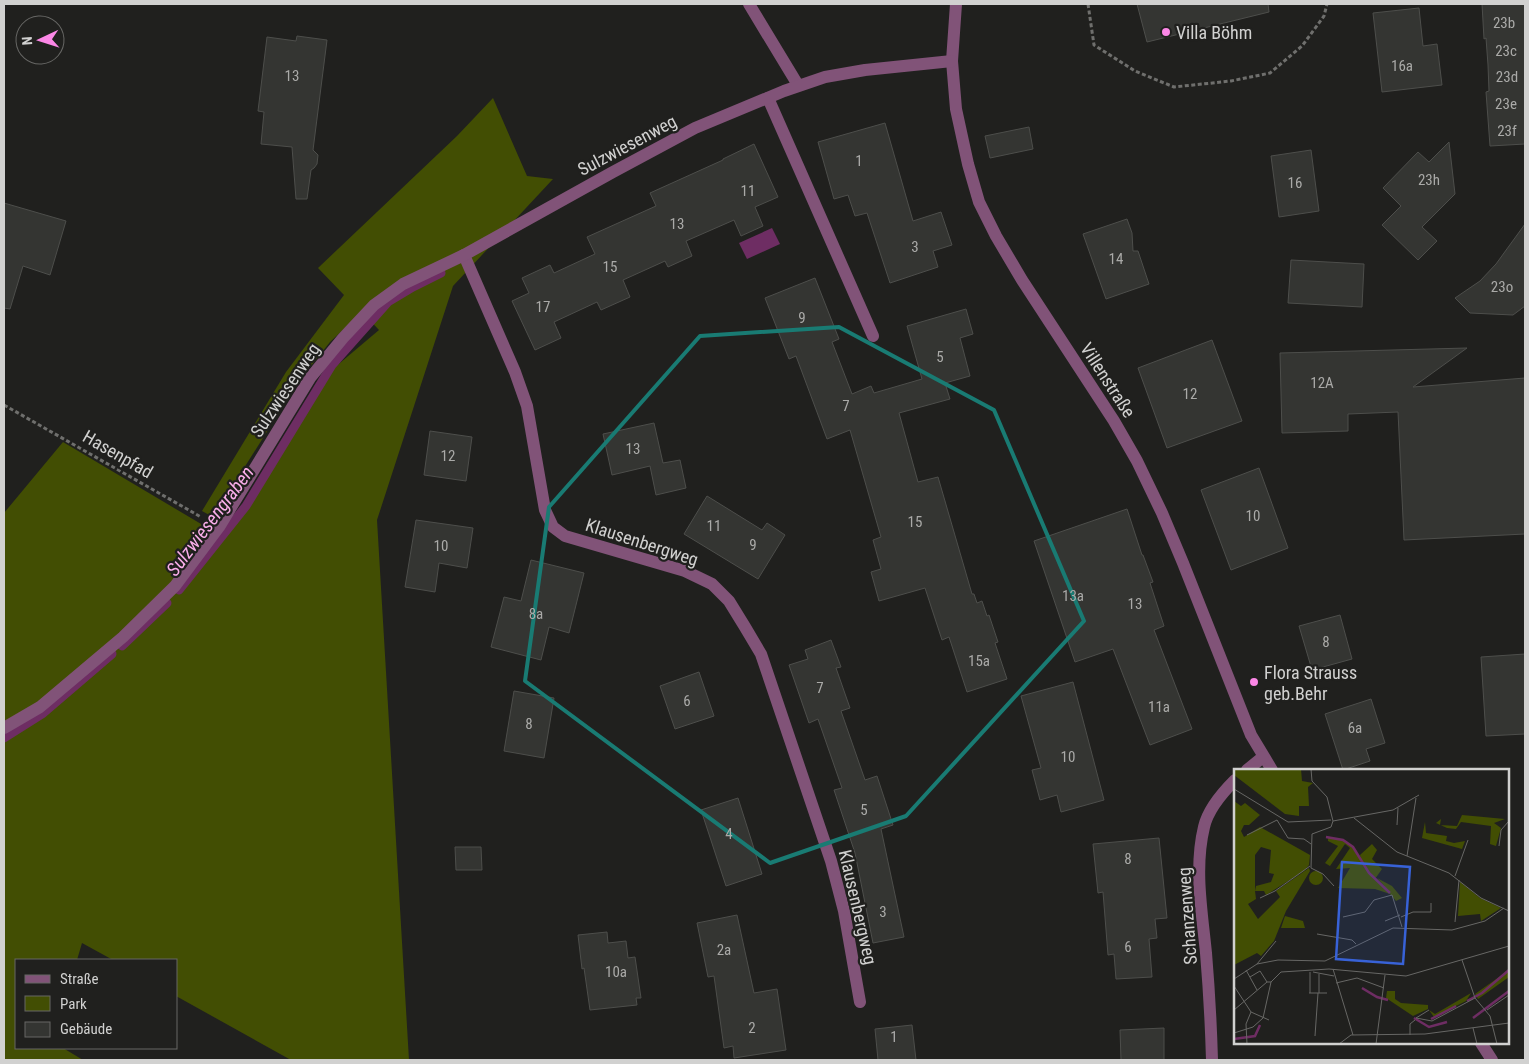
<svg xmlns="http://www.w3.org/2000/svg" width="1529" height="1064" viewBox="0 0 1529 1064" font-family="'Roboto Condensed',sans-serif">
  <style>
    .green { fill: #424e03 }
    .water { fill: #6e2d63 }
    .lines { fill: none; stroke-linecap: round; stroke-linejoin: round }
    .stream { stroke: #6e2d63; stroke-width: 9 }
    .building { fill: #343532; stroke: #4d4e4b }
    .path { stroke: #6f6f6d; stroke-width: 3; stroke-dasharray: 4 2.5; stroke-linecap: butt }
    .minor { stroke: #815378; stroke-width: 12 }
    .marked { fill: none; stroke: #197b73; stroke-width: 4; stroke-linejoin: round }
    .poi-dot { fill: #fb87e6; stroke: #20201e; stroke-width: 2 }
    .labels { text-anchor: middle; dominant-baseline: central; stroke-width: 4.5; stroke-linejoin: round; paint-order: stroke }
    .number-label { font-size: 15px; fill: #aaaaa8 }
    .poi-label { font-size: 18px; fill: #d1d1d0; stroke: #20201e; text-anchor: start }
    .street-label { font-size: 18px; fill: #d1d1d0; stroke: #20201e }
    .water-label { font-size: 19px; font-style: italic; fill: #faaeea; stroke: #20201e }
    .inset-river { fill: none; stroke: #6e2d63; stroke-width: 2.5 }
    .inset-road { fill: none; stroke: #676765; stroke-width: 1 }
    .view { fill: #3862d7; fill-opacity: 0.15; stroke: #3862d7; stroke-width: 2.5 }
    .inset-edge { fill: none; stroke: #d1d1d0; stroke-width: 2.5 }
  </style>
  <rect width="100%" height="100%" fill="#20201e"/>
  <path class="green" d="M493,98L527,176L553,179L453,286L377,520L409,1060H291L176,996V960H113L82,943L77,960H16V1048H63L83,1060H4V513L63,442L223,537L247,507L334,368L379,330L362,312L330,342L299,381L213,517L202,511L286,372L344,295L318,268L457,136Z"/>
  <path class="water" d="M772,228L780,244L747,259L739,243Z"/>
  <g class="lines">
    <g class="stream">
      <path d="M179,590L246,506L332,365L388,302L413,287L441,273"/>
      <path d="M122,646L167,603"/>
      <path d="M4,738L42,714L112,654"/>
    </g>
  </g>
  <g class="building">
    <path d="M1137,4H1268L1269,12L1147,42Z"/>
    <path d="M1482,4H1525V144L1490,146L1486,92L1489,91L1488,65L1486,38L1484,39Z"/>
    <path d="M1419,8L1423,46L1437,44L1442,85L1382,92L1373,13Z"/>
    <path d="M297,36L327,40L313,150L318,155L317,164L314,168L311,170L307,199H296L292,147L261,144L264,112L258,111L267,37L296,41Z"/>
    <path d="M885,123L913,221L941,212L952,245L933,251L938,267L890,283L867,213L855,216L848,195L834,199L818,142Z"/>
    <path d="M1029,127L1033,149L990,158L985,136Z"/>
    <path d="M1449,142L1455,194L1422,227L1437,241L1418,260L1382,225L1401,206L1383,188L1418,152L1429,162Z"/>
    <path d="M754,144L778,197L755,207L763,226L741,236L734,220L686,241L692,256L668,267L665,261L623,280L630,297L601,310L597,302L554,322L561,338L535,350L512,301L529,293L522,278L550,265L554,273L595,254L587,237L656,206L650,193L723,160V159Z"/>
    <path d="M1311,150L1319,211L1279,217L1271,156Z"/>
    <path d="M4,203L66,221L50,275L23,266L10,309L4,308Z"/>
    <path d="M1127,219L1132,233L1133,251H1138L1149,284L1106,299L1083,234Z"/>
    <path d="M1525,224V306L1513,315L1470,313L1455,298L1480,281L1496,264Z"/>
    <path d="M1291,260L1364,264L1362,307L1288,303Z"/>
    <path d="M815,278L839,339L832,342L852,394L871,386L874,393L922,379L907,326L966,309L973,334L960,338L970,376L945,383L950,399L899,413L918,482L938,477L972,594H974L977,603L982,601L987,616L989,615L998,642L995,643L1007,679L967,692L949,637L942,640L925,588L879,601L871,572L881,569L873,540L881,537L850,430L827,439L796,356L789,359L765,298Z"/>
    <path d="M1212,340L1242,421L1167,448L1138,368Z"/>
    <path d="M1467,348L1413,387L1525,378V534L1404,540L1398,412L1348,414V431L1282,433L1280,353Z"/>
    <path d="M654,423L663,463L680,460L686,488L656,495L650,466L612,475L603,434Z"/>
    <path d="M430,431L472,437L466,481L424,475Z"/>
    <path d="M1259,468L1288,548L1231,570L1201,490Z"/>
    <path d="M707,496L762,530L767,523L785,535L758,579L684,534Z"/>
    <path d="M1127,509L1142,555H1143L1153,582L1150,583L1164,626L1154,630L1192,729L1150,745L1113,649L1075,662L1034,541Z"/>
    <path d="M416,520L473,528L467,568L439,563L435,592L405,587Z"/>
    <path d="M531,560L584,573L569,633L549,627L541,660L491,647L504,597L521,601Z"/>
    <path d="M1340,615L1352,659L1312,670L1299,626Z"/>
    <path d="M831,640L841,667L836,668L850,708L841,711L865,780L877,776L893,825L881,829L904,937L873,943L855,853L834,790L842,788L818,719L809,723L789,665L808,659L805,650Z"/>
    <path d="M1525,654V734L1486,736L1481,657Z"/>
    <path d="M699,672L714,716L675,729L660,686Z"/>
    <path d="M1073,682L1104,800L1061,812L1057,795L1040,800L1032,770L1041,768L1021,696Z"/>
    <path d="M514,691L554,698L544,758L504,751Z"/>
    <path d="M1371,699L1385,743L1366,749L1370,761L1343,770L1325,714Z"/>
    <path d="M738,798L762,874L726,886L701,810Z"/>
    <path d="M1159,838L1167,918L1155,919L1157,938L1149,939L1152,977L1116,979L1114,954L1108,955L1103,892L1098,893L1093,844Z"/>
    <path d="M455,847H481L482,870H456Z"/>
    <path d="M737,915L754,993L777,989L786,1050L734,1058L733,1046L724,1048L714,976L708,977L697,923Z"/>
    <path d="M607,932L608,943L626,941L628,958L635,957L641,998H636L637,1005L590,1010L584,968L582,969L578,935Z"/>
    <path d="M912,1025L916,1060H878L875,1029Z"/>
    <path d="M1164,1028V1060H1121L1120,1030Z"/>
  </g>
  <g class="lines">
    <g class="path">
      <path d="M1088,4L1094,45L1135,71L1174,87L1231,81L1270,73L1302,46L1324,16L1327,4"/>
      <path d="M4,405L201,517"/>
    </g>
    <g class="minor">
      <path d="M749,4L798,85"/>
      <path d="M956,4L952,61L956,109L968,164L979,202L996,236L1022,280L1114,421L1137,461L1162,513L1183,563L1251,735L1272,770"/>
      <path d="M768,98L873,336"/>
      <path d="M464,255L515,372L527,406L545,510L553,527L565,536L685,571L712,584L729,601L745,627L761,654L831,861L844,911L860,1002"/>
      <path d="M4,728L40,707L123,637L175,586L219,527L310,378L343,338L374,305L403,284L464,255L613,172L695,128L784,91L825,77L865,70L952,61"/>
      <path d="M1247,770L1263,757"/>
      <path d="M1481,1043L1492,1060"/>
      <path d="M1212,1060C1211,1024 1209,989 1206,953C1202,912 1194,868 1204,827C1208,809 1222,793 1235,780"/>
    </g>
  </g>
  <path class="marked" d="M839,327L994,410L1084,621L906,816L770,863L525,681L549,507L700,336Z"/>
  <g class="poi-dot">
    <circle cx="1166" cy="32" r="5"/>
    <circle cx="1254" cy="682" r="5"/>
  </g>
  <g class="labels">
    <g class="number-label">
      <text x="1504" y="23">23b</text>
      <text x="1506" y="51">23c</text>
      <text x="1402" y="66">16a</text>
      <text x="292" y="76">13</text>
      <text x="1507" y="77">23d</text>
      <text x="1506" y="104">23e</text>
      <text x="1507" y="131">23f</text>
      <text x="859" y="161">1</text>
      <text x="1429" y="180">23h</text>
      <text x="1295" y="183">16</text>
      <text x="748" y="191">11</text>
      <text x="677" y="224">13</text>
      <text x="915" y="247">3</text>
      <text x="1116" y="259">14</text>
      <text x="610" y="267">15</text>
      <text x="1502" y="287">23o</text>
      <text x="543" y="307">17</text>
      <text x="802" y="318">9</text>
      <text x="940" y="357">5</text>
      <text x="1322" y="383">12A</text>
      <text x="1190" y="394">12</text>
      <text x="846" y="406">7</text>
      <text x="633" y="449">13</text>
      <text x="448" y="456">12</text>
      <text x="1253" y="516">10</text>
      <text x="915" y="522">15</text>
      <text x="714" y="526">11</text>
      <text x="753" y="545">9</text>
      <text x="441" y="546">10</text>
      <text x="1073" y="596">13a</text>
      <text x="1135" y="604">13</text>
      <text x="536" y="614">8a</text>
      <text x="1326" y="642">8</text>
      <text x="979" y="661">15a</text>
      <text x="820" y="688">7</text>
      <text x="687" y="701">6</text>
      <text x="1159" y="707">11a</text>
      <text x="529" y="724">8</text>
      <text x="1355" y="728">6a</text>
      <text x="1068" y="757">10</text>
      <text x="864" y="810">5</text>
      <text x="729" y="834">4</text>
      <text x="1128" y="859">8</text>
      <text x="883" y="912">3</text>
      <text x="1128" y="947">6</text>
      <text x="724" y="950">2a</text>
      <text x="616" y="972">10a</text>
      <text x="752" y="1028">2</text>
      <text x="894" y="1037">1</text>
    </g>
    <g class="poi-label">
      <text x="1176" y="32">Villa Böhm</text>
      <text x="1264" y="672">Flora Strauss<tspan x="1264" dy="21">geb.Behr</tspan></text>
    </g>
    <g class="street-label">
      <text transform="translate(627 145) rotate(-28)">Sulzwiesenweg</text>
      <text transform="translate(1108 380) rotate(57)">Villenstraße</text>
      <text transform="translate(285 390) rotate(-56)">Sulzwiesenweg</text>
      <text transform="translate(118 454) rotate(30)">Hasenpfad</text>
      <text transform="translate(642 542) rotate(18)">Klausenbergweg</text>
      <text transform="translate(858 907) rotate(77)">Klausenbergweg</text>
      <text transform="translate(1187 916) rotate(-94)">Schanzenweg</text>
    </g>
    <g class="water-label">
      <text transform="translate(210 521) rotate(-53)">Sulzwiesengraben</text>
    </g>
  </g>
  <g transform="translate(1234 769)">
    <rect width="275" height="275" fill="#20201e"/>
    <path d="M0,0H67L68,12L79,14L74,18L75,37H65V47L51,45L0,6ZM0,32L7,37L11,34L26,46L15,56H10L7,62L10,68L26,58L76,86L75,96L70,102L32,126L30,122H21L22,130L14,135L24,150L46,128L42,122L75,99L76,102L52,142L40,172L27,187L23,184L0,196ZM27,78L37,81L35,104L40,105L37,113L22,117L21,122V86ZM228,46L271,50L260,54L267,59L262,77L256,75L257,57L227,53L222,60L213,59L202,54L207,50L206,56L223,57ZM191,53L192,64L213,67L212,72L220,74L231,72L228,80L188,69ZM94,68L110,72L119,78L127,90L126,86L138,75L143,81L138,90L148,100L141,110L153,120L143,109L158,117L168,129L162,132L156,125L141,120L104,119L116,99L102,100L116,79L111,75L96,97L91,94L104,77L94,72ZM75 109a7 7 0 1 1 14 0a7 7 0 1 1-14 0ZM226,113L246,129L267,139L247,152L246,145L224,147ZM51,147L69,152L71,159H47ZM275,201V208L244,230L241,225ZM153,222H161V230L167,234L194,236V240L179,247L152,229ZM237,224L232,232L200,248L195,241L201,245Z" fill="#424e03" fill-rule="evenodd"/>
    <path class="inset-river" d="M92,68L109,71L119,78L135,104L156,124M128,219L143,228L154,231M233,232L248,224L275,201M180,249L195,258L213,253M239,249L275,222M197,250L222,237M0,270L21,267L26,256"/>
    <path class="inset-road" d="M77,0L78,12L93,28L99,52L97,58L78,65L77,99L89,105L100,117M0,20L54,53L97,51M120,49L163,83L215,104L247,129L275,142M43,51L54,69L70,70L77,75M99,52L159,41L185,26M163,56L164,39M13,66L43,51M265,77L267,61L275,52M173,87L182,29M221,107L234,71M26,129L41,122L76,97M109,148L131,143L140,131L158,126L168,158M167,148L179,143H197V134M151,152L166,146M221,153L225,111M83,165L118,171L122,175M228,191L241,229L256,247L263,275M23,195L42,172M99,200L119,266M12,201L23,221M79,203L100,207M85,205V224M16,208L26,202L33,213M0,210L23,195L44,191L91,192L159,159L218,161L251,152L270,139M102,214L123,209L150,219M0,217L17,243L35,251M75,224H93M76,224V203M0,241L33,213H37M195,241L182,249L198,252L241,229M253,241L275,226M239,259L243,275M0,264L19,258L29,249L37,213L47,203L95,200L172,207L275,177M176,266V255L181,251M81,267L84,224M13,275L12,255L17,243M105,275L117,266L191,265L275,254M142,275L151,206"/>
    <path class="view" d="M108,93L176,98L169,195L102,190Z"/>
    <rect width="275" height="275" class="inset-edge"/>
  </g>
  <rect width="1529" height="1064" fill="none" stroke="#d1d1d0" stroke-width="10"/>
  <rect x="15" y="959" width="162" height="90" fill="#20201e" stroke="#676765"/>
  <rect x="25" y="975" width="25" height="8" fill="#815378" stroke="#676765"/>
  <text x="60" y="984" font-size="15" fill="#d1d1d0">Straße</text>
  <rect x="25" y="996" width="25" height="15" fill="#424e03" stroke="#676765"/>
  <text x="60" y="1009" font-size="15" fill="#d1d1d0">Park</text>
  <rect x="25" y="1022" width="25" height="15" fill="#343532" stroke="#676765"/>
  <text x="60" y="1034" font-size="15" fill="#d1d1d0">Gebäude</text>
  <g transform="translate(40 40) rotate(266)"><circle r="24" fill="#20201e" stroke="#676765"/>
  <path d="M0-4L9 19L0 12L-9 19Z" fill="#fb87e6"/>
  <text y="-8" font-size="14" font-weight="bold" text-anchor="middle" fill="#d1d1d0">N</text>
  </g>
</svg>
